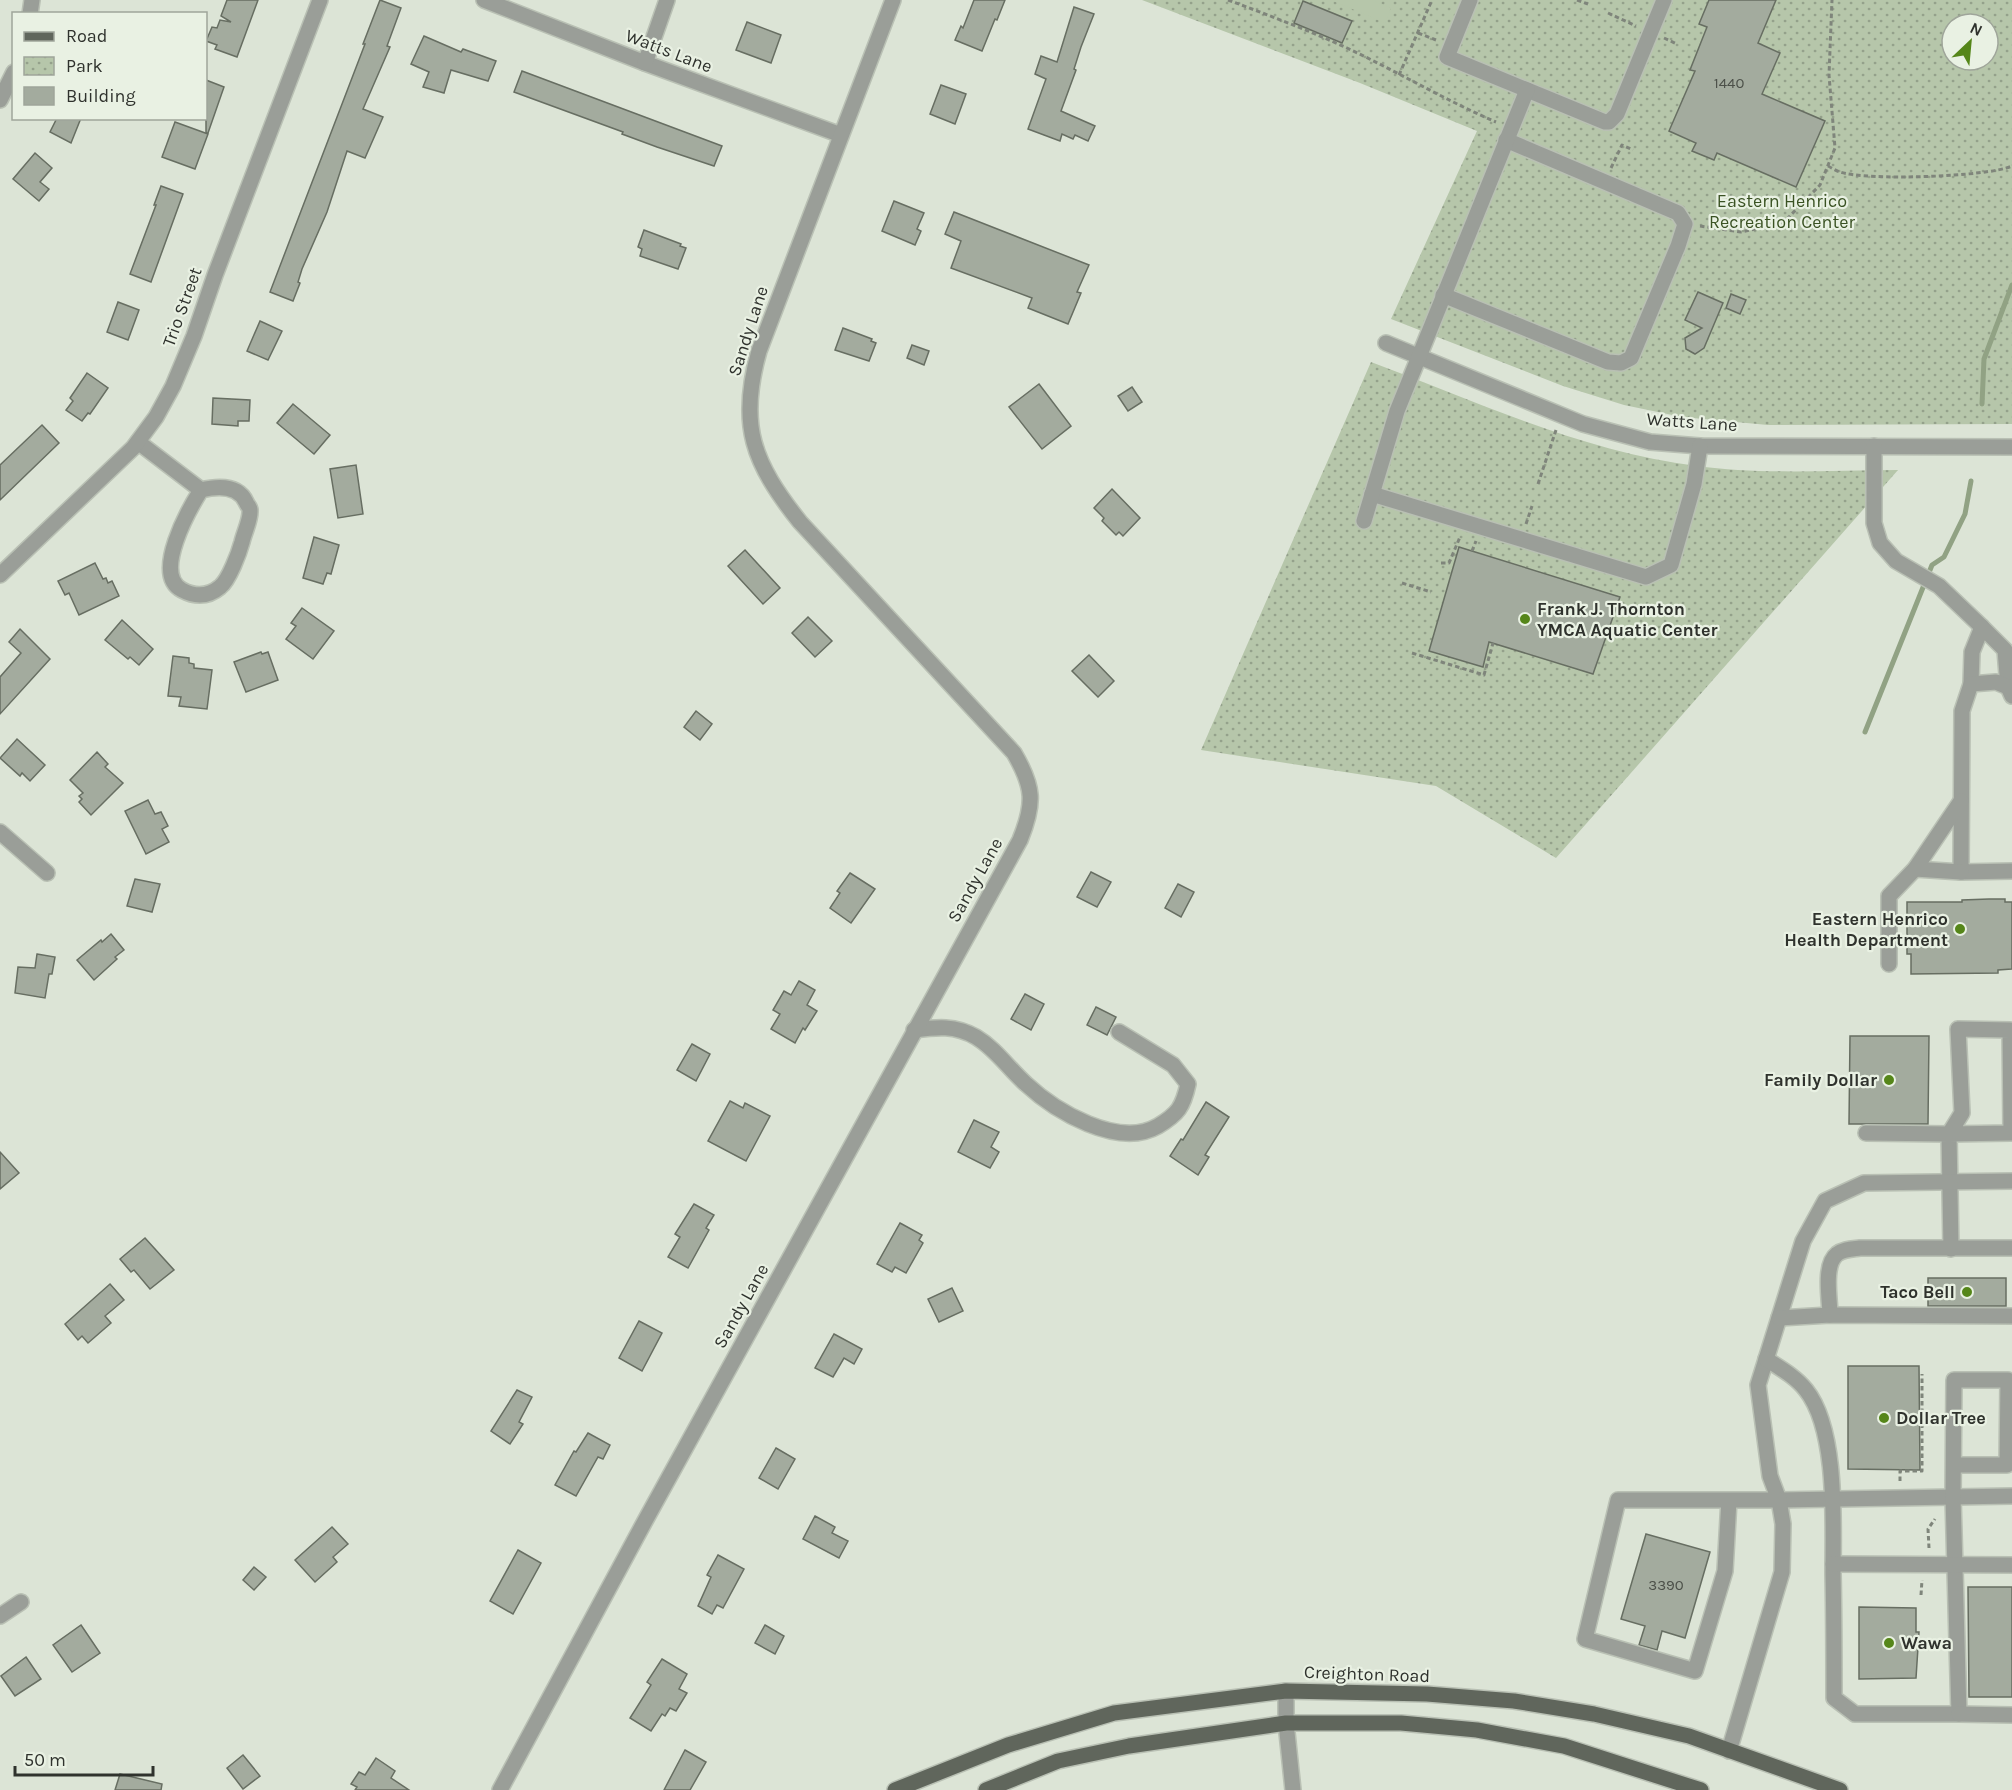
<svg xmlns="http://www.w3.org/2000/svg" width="2012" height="1790" viewBox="0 0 2012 1790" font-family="Karla,sans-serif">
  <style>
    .park { fill: url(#park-dots); fill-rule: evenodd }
    .pitch { fill: #b6c6aa }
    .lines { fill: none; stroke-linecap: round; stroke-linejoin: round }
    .stream { stroke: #91a284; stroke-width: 5 }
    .building { fill: #a3ab9e; stroke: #676e62; stroke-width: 1.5 }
    .minor-casing { stroke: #b9c0b4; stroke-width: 18 }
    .major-casing { stroke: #b9c0b4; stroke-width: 18 }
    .path { stroke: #7f857b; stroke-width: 3; stroke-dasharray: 4.5 3; stroke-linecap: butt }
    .minor { stroke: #9a9e98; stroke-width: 15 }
    .major { stroke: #60665c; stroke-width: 15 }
    .poi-dot { fill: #558619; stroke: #e9f1e3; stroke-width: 2 }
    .labels { text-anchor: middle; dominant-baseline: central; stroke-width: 4.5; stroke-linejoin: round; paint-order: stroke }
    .number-label { font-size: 15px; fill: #4c5049 }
    .street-label { font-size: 18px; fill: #2f322d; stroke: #e9f1e3 }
    .park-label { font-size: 18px; fill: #3a5223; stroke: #e9f1e3 }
    .poi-label { font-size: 18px; font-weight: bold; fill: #2f322d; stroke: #e9f1e3; text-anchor: start }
  </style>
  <defs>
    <pattern id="park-dots" width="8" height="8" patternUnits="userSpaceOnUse" patternTransform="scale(1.5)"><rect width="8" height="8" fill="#b6c6aa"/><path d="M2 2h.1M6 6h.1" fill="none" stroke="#94a18b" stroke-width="1.8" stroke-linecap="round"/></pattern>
  </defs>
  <rect width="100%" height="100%" fill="#dce4d6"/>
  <g class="park">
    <path d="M1142,0H2012V424L1768,425L1682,417L1624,405L1563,386L1391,319L1477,131L1360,83ZM1952,24H1988V60H1952Z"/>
    <path d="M1371,362C1478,402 1584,452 1697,466C1761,475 1834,470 1898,470L1556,858L1436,786L1201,750Z"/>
  </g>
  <path class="pitch" d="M1331,0H1372L1391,8L1385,23Z"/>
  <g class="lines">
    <g class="stream">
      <path d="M1982,404L1984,359L2012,285"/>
      <path d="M1865,732L1932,565L1944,557L1965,514L1971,481"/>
    </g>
  </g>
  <g class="building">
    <path d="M227,0H258L237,57L215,49L217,45L206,41L212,27L217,28L220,20L231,22L221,16Z"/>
    <path d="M380,0L401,8L387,46L390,47L363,109L383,117L365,158L347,151L327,212L302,269L298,282L300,283L293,301L270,292L365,44H363Z"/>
    <path d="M974,0H1005L997,20L995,19L982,51L955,40L961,26L963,28Z"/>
    <path d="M1709,0H1776L1758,43L1780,53L1762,94L1825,121L1796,187L1717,153L1714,160L1692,151L1696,143L1669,131L1695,71L1690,70L1707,27L1699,24Z"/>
    <path d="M1303,1L1352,21L1342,43L1294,23Z"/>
    <path d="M1074,7L1094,14L1081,47L1074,69L1076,70L1061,111L1095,126L1088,141L1075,135L1073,139L1062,134L1060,141L1028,129L1046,79L1035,74L1041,56L1057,62Z"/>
    <path d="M747,22L781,35L771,63L736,50Z"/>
    <path d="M424,36L461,52L463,49L496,61L488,81L451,70L444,93L423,87L429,72L411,64Z"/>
    <path d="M522,71L722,146L714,166L657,147L622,134L623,132L514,92Z"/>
    <path d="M206,80L224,87L208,133H206Z"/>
    <path d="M941,85L966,94L955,124L930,114Z"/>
    <path d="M57,118H81L71,143L50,132Z"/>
    <path d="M175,122L208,134L195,169L162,157Z"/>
    <path d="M35,153L52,168L40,182L49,189L39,201L13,179Z"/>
    <path d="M161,186L183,194L151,282L130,274L156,205H154Z"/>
    <path d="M894,201L924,213L917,229L921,231L915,245L882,231Z"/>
    <path d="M954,212L1089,265L1077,292L1081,293L1068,324L1028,308L1032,298L951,268L961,241L945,234Z"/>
    <path d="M644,230L681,244L680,246L686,248L678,269L640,256L642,249L638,247Z"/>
    <path d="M1698,292L1723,303L1704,348L1695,354L1686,349L1685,338L1702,328L1685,320Z"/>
    <path d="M1731,294L1746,300L1740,314L1726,308Z"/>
    <path d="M118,302L139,310L128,340L107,332Z"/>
    <path d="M260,321L282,331L268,360L247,351Z"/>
    <path d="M843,328L872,339L871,341L876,343L869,361L835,350Z"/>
    <path d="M912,345L929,351L924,365L907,358Z"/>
    <path d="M87,373L108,388L90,414L88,413L82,421L66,410L73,401L70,398Z"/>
    <path d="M1039,384L1071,426L1042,449L1009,407Z"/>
    <path d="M1132,387L1142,402L1128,411L1118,396Z"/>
    <path d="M213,398L250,400L249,421H238V426L212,424Z"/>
    <path d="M293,404L330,435L314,454L277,423Z"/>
    <path d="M42,425L59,443L0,500V465Z"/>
    <path d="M356,465L363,514L338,518L330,469Z"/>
    <path d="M1112,489L1140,518L1123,536L1119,532L1116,535L1102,521L1104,518L1094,508Z"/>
    <path d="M314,537L339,545L331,574L327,573L323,584L303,578Z"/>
    <path d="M1459,547L1620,597L1593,674L1489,642L1483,667L1429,651Z"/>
    <path d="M745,550L780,588L763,604L728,566Z"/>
    <path d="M95,563L103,579L106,578L108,583L112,581L119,596L79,615L69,593L65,595L58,581Z"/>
    <path d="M302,608L334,631L313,659L286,639L296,626L291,623Z"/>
    <path d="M808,617L832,641L815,657L792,633Z"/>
    <path d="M122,620L153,649L139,665L130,657L128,659L105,640Z"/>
    <path d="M20,629L50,659L0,714V677L21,653L9,642Z"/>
    <path d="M261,652L262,654L268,652L278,680L246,692L234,662Z"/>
    <path d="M1089,655L1114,681L1098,697L1072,671Z"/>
    <path d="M173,656L189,658V663L194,664V668L212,670L207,709L179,706L181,697L168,696Z"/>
    <path d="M696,711L712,724L700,740L684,727Z"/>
    <path d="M17,739L45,765L30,781L22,773L20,776L0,758Z"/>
    <path d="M97,752L108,764L105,767L123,783L91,815L79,802L82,799L79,796L83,793L70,780Z"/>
    <path d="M148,800L155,814L161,812L168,826L162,829L169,842L146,854L125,811Z"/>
    <path d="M1091,872L1111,882L1097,907L1077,897Z"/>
    <path d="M850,873L875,889L851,923L830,908L840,893L837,891Z"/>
    <path d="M135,879L160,884L152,912L127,906Z"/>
    <path d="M1178,884L1194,892L1181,917L1165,908Z"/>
    <path d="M1989,899H2005V902H2012V969L1998,970V973L1911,974V954H1907V902H1962V900Z"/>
    <path d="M111,934L124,950L115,957L117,959L94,980L77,960L101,940L102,942Z"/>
    <path d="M37,954L55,957L52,974H49L45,998L15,993L18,967L35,968Z"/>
    <path d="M799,981L815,990L807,1005L817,1011L805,1030L803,1028L795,1043L771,1029L780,1014L773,1010L784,991L791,995Z"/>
    <path d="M1025,994L1044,1004L1031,1030L1011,1019Z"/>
    <path d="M1096,1007L1116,1017L1107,1035L1087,1025Z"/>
    <path d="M1850,1036H1929L1928,1124H1849Z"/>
    <path d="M692,1044L710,1054L696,1081L677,1070Z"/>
    <path d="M730,1101L743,1108L745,1103L770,1116L746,1161L708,1141Z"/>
    <path d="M1206,1102L1229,1117L1205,1155L1209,1157L1198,1175L1170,1156L1181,1139L1183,1140Z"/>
    <path d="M974,1120L999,1132L991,1147L999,1152L990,1168L958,1152Z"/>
    <path d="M0,1152L19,1173L0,1189Z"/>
    <path d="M694,1204L714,1215L706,1228L709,1230L688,1268L668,1257L680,1237L675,1234Z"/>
    <path d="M900,1223L922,1235L919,1240L923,1243L906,1273L895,1267L892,1272L877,1264Z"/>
    <path d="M145,1238L174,1270L150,1289L134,1270L131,1272L120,1259Z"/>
    <rect x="1928" y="1278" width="78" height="28"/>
    <path d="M110,1284L124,1300L105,1316L111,1323L88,1343L82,1336L78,1340L65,1324Z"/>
    <path d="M952,1288L963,1311L939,1322L928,1299Z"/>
    <path d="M639,1321L662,1333L642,1371L619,1358Z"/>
    <path d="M834,1334L862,1349L854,1364L844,1358L833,1377L815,1368Z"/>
    <path d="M1848,1366H1919L1920,1470L1848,1469Z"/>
    <path d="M517,1390L532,1397L519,1422L523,1424L510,1444L491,1431Z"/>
    <path d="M588,1433L610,1445L603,1459L598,1457L576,1496L555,1485L574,1451L576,1452Z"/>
    <path d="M776,1448L795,1459L778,1489L759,1478Z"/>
    <path d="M815,1516L835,1527L832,1533L848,1541L839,1558L803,1539Z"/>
    <path d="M332,1527L348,1544L333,1557L337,1562L315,1582L295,1560Z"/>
    <path d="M1646,1534L1710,1552L1685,1638L1662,1631L1657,1650L1639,1645L1645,1626L1621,1619Z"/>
    <path d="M518,1550L541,1563L513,1614L490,1601Z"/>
    <path d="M718,1555L744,1569L723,1608L717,1605L712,1614L698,1606L711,1577L707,1575Z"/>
    <path d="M254,1567L266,1577L254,1590L243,1580Z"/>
    <path d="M1968,1587H2012V1697H1969Z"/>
    <path d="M1859,1607L1916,1608V1632H1919L1916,1678L1859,1679Z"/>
    <path d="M81,1625L100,1653L72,1672L53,1645Z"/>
    <path d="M765,1625L784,1636L775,1654L755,1643Z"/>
    <path d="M26,1657L41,1679L15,1696L1,1676Z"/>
    <path d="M662,1659L687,1674L679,1689L687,1693L676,1711L670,1708L665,1716L662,1714L651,1731L630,1718L651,1685L647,1682Z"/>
    <path d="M685,1750L706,1762L690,1790H664Z"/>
    <path d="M243,1755L260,1776L243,1789L227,1768Z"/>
    <path d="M376,1758L395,1771L391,1778L409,1790H355L357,1787L351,1784L359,1772L365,1775Z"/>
    <path d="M120,1774L162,1784L161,1790H115Z"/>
  </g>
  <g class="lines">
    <g class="minor-casing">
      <g id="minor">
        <path d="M484,0L645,63L841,135"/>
        <path d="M1470,0L1447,57L1605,122H1609L1617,114L1664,0"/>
        <path d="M30,14L32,0"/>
        <path d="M645,63L667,0"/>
        <path d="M0,100L14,72"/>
        <path d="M1443,295L1608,362L1621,363L1631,358L1678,246L1685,224L1678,213L1506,140"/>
        <path d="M1386,343L1583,424L1650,442L1700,446L2012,447"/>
        <path d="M138,442L201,490C218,486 238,485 246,502C247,505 250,507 250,510C251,519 244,533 242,542C239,553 229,580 220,587C208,597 195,597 182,590C152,574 189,509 201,490"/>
        <path d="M1874,446V523L1880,543L1896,561L1939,586L1982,627"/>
        <path d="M1372,494L1646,577L1671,565L1694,484L1700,446"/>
        <path d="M1364,521L1397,411L1527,90"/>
        <path d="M0,575L133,448L156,417L173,386L194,336L215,275L320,0"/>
        <path d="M1971,684L1972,652L1982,627L2005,650L2008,687"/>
        <path d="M2012,696L2008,687L1996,682L1971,684L1962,711L1961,872L2012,871"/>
        <path d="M0,832L47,873"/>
        <path d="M1915,869L1961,872"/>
        <path d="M1889,964V896L1915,869L1961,801"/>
        <path d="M914,1030C937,1027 955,1025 976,1037C996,1049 1009,1069 1026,1084C1055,1111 1118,1149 1158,1126C1178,1114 1183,1107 1188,1084L1173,1065L1119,1032"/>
        <path d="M1866,1133L1949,1134L1962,1113L1958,1029L2010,1030L2011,1133L1949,1134L1951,1249"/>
        <path d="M2012,1181L1864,1183L1825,1201L1803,1241L1758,1385L1770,1476L1779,1500L2012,1496"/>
        <path d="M1830,1315C1830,1300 1823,1265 1837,1254C1843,1249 1852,1249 1860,1248H2012"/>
        <path d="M1779,1318L1830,1315L2012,1316"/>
        <path d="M1766,1359C1780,1368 1796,1377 1806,1390C1838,1430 1833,1524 1833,1574C1834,1615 1834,1657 1834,1698L1855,1714H1959L1953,1497L1954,1380H2008L2007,1465H1954"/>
        <path d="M1729,1500L1725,1571L1695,1671L1585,1639L1618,1500H1779L1783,1524L1782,1572L1729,1751"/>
        <path d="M1833,1564L2012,1565"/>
        <path d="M0,1616L21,1602"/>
        <path d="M1286,1691V1723L1293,1790"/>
        <path d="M1959,1714L2012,1715"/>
        <path d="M500,1790L645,1521L1020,840C1035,803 1034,787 1014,753L800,522C753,463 738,425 759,351L893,0"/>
      </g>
    </g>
    <g class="major-casing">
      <g id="major">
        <path d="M895,1790L1008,1745L1114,1713L1286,1691L1427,1694L1514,1701L1594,1714L1689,1736L1840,1790"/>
        <path d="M986,1790L1058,1761L1129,1746L1286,1723H1401L1477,1730L1564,1746L1701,1790"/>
      </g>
    </g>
    <g class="path">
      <path d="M1228,0C1268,15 1308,30 1347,48C1398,72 1445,100 1496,122"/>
      <path d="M1577,0L1588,4"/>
      <path d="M1608,13L1636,26"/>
      <path d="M1418,33L1436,40"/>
      <path d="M1664,38L1677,44"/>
      <path d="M1399,75L1432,0"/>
      <path d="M1828,166C1832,168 1836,171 1840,172C1865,181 1988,177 2012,166"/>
      <path d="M1611,168L1622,145L1633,150"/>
      <path d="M1700,226L1741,232L1783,223L1820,185L1835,148L1829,75L1832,0"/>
      <path d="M1538,484L1556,430"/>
      <path d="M1526,524L1532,506"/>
      <path d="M1472,551L1476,541"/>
      <path d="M1441,563H1449L1460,537"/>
      <path d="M1402,583L1431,592"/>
      <path d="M1412,653L1484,675L1493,643"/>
      <path d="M1900,1481V1471H1922V1374"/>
      <path d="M1929,1548L1928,1529L1935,1519"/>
      <path d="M1921,1595L1922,1580"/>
    </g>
    <use href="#minor" class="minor"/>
    <use href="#major" class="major"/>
  </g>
  <g class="poi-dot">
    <circle cx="1525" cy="619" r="6"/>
    <circle cx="1960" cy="929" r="6"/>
    <circle cx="1889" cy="1080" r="6"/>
    <circle cx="1967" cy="1292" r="6"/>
    <circle cx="1884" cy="1418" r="6"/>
    <circle cx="1889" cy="1643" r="6"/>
  </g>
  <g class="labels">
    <g class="number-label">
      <text x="1729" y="83">1440</text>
      <text x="1666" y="1585">3390</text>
    </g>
    <g class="street-label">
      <text transform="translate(669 51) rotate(21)">Watts Lane</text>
      <text transform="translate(182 307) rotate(-70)">Trio Street</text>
      <text transform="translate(748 331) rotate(-72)">Sandy Lane</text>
      <text transform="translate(1692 422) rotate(4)">Watts Lane</text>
      <text transform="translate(975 880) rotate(-61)">Sandy Lane</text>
      <text transform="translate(741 1306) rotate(-61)">Sandy Lane</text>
      <text transform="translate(1367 1674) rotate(2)">Creighton Road</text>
    </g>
    <g class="park-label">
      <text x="1782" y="201">Eastern Henrico<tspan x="1782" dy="21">Recreation Center</tspan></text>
    </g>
    <g class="poi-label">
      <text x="1537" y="609">Frank J. Thornton<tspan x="1537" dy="21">YMCA Aquatic Center</tspan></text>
      <text x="1948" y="919" text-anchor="end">Eastern Henrico<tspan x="1948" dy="21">Health Department</tspan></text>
      <text x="1877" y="1080" text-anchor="end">Family Dollar</text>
      <text x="1955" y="1292" text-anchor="end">Taco Bell</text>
      <text x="1896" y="1418">Dollar Tree</text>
      <text x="1901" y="1643">Wawa</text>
    </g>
  </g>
  <rect x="12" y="12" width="195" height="108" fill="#e9f1e3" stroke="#9fa59a" stroke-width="1.5"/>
  <rect x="24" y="32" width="30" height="9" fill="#60665c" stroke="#9fa59a" stroke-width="1.5"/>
  <text x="66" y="42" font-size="18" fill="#2f322d">Road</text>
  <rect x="24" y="57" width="30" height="18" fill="url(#park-dots)" stroke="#9fa59a" stroke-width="1.5"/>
  <text x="66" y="72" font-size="18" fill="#2f322d">Park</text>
  <rect x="24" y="87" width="30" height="18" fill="#a3ab9e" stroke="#9fa59a" stroke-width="1.5"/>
  <text x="66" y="102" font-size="18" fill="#2f322d">Building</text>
  <g transform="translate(1970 42) rotate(26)"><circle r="28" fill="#e9f1e3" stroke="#9fa59a" stroke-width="1.5"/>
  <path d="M0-4.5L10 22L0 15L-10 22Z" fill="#558619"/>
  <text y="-9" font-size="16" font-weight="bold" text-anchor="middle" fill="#2f322d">N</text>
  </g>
  <path d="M15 1766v9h138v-9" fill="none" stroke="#2f322d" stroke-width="3"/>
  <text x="24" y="1766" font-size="18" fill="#2f322d" stroke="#e9f1e3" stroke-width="4.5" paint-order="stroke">50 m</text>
</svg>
